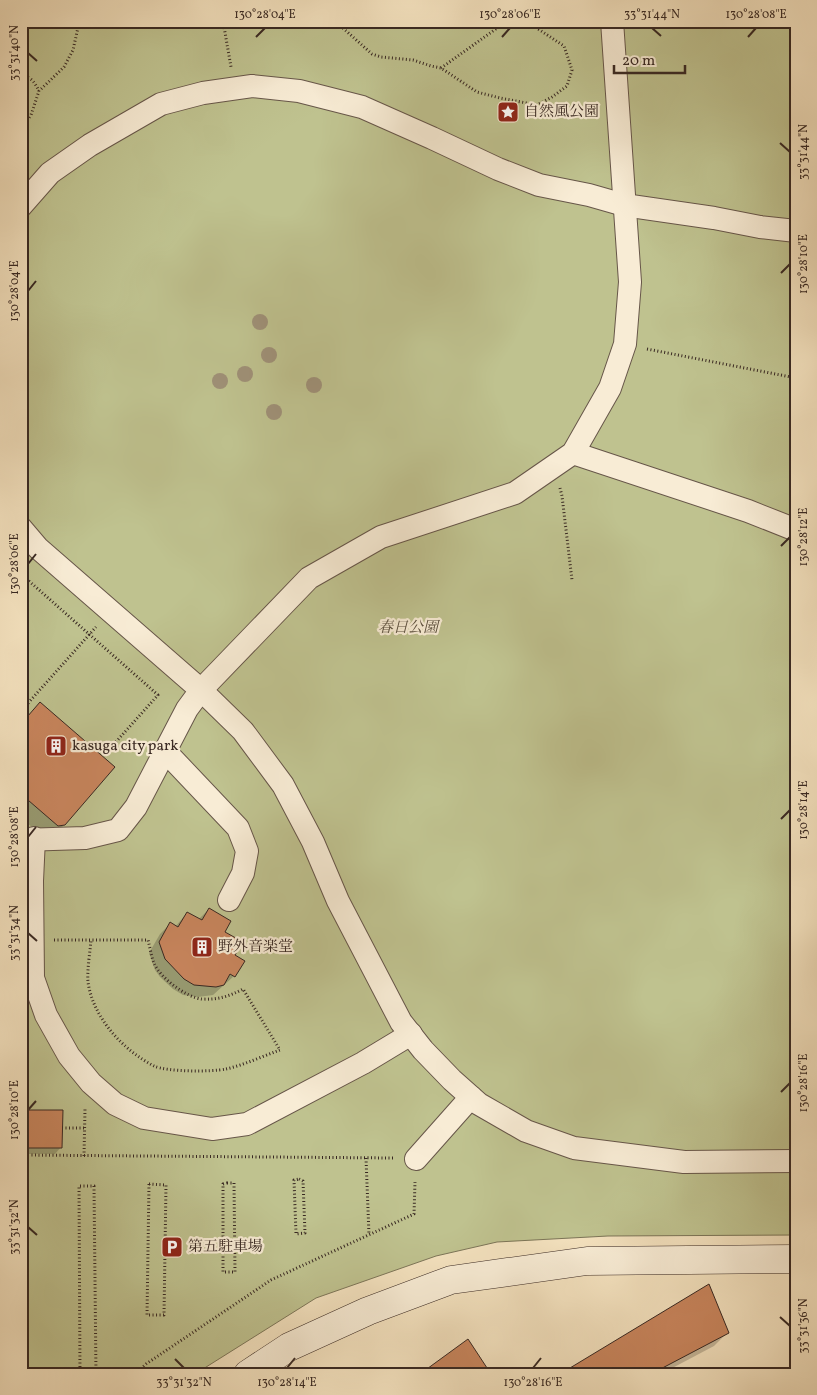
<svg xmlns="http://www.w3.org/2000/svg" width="817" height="1395" viewBox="0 0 817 1395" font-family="Vollkorn,'Noto Serif JP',serif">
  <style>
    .green { fill: #bfc28f; stroke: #7c7558 }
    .shadow { fill: #0003 }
    .building { fill: #c8855d; stroke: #382822 }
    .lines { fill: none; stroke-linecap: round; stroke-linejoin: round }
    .street-casing { stroke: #675649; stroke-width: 24 }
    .secondary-casing { stroke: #382822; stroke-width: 29 }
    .path { stroke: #382822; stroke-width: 3; stroke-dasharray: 1 2.5; stroke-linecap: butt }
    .street { stroke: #f8ecd5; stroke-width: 22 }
    .secondary { stroke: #f8ecd5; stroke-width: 28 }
    .tree { fill: #9f9178 }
    .ticks { fill: none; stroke: #382822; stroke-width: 2 }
    .labels { text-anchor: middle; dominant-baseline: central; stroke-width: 4.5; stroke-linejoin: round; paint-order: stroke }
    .poi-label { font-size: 15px; fill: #382822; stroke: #f8ecd5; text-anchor: start }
    .park-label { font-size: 15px; font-style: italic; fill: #5a4e3d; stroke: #f8ecd5 }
    .neatline { fill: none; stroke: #382822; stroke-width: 2 }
    .ticks-label { font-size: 12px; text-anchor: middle; fill: #382822 }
  </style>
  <rect width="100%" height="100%" fill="#f4e2bf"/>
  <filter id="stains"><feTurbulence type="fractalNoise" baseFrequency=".004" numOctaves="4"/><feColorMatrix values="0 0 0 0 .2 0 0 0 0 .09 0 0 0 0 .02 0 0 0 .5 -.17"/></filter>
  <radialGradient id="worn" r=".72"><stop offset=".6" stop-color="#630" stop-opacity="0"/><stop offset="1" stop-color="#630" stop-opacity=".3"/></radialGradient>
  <path class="green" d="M21,21H796V1235L608,1236L497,1242L436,1256L316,1298L195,1374H21Z"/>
  <g class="shadow">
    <path d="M21,724L64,825L51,838H45L21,818Z"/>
    <path d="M209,909L223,932L234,955V976L213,995L198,997L183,995L173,989L160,977L155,970L149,953L160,934L170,924L175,927L187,913L198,920Z"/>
    <path d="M28,1111L61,1147L55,1154H21V1118Z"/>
    <path d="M727,1333L714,1346L661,1374H562Z"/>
  </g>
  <g class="building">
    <path d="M40,702L115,767L65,825L58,826L21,794V724Z"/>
    <path d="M209,908L231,921L225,932L243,942L235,955L245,961L235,977L230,974L224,985L216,987L194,985L184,979L165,959L159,942L170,922L178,927L187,912L202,920Z"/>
    <path d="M27,1110H63L62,1148H27Z"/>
    <path d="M709,1284L729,1333L651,1374H560Z"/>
    <path d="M468,1339L491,1374H420Z"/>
  </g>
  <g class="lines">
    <g class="street-casing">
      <g id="street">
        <path d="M21,206L50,173L90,145L161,104L203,93L252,86L299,91L362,107L432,138L498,169L539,185L589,195L624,205L714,218L760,227L796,231"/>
        <path d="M573,453L748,511L796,530"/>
        <path d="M21,528L38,548L201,690L243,731L283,785L313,842L338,901L401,1022L423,1050L452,1080L479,1104L526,1131L574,1148L684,1162L796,1161"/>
        <path d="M166,752L238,828L247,851L243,873L229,900"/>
        <path d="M34,838L32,881L33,978L46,1015L69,1056L91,1083L115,1104L144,1118L212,1129L247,1124L363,1063L411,1034"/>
        <path d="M21,840L85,838L118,830L136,807L187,709L201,690L309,578L381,537L515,493L573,453L610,388L625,344L630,282L612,21"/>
        <path d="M416,1159L471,1097"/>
      </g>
    </g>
    <g class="secondary-casing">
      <path id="secondary" d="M248,1374L289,1347L368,1311L451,1280L587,1261L796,1259"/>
    </g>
    <g class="path">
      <path d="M223,21L231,67"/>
      <path d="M335,21L372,54L381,57L413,60L431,66L441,68L477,92L500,98L537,105L552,97L567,86L572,70L564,46L526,21"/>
      <path d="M441,68L507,21"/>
      <path d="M21,76C31,76 35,83 39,91"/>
      <path d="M21,129L31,115L39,91L64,67L73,50L79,23L90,21"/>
      <path d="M647,349L796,378"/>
      <path d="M560,488L562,496L572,580"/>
      <path d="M21,574L158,695L106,753"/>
      <path d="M21,711L96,627"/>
      <path d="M54,940H148C150,947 151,956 154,963C159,977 187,998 202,999C218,1000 230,996 243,989L280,1050C263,1056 244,1065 226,1069C212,1072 167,1072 154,1066C123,1050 93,1018 88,982C87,969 90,953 91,940"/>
      <path d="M62,1128H85"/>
      <path d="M21,1155L393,1158"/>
      <path d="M84,1156L85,1109"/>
      <path d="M366,1158L369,1235"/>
      <path d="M299,1179L303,1181L305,1233L296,1234L294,1180Z"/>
      <path d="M227,1183H234L235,1272H223V1184Z"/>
      <path d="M149,1184L166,1185L164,1315H147Z"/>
      <path d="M21,1190H23V1374"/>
      <path d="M80,1374L79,1186H94L96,1374"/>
      <path d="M136,1374L146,1364L271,1280L414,1214L415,1182"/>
    </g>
    <use href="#street" class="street"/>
    <use href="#secondary" class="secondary"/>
  </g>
  <g class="tree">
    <circle cx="260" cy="322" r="8"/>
    <circle cx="269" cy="355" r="8"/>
    <circle cx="245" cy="374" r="8"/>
    <circle cx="220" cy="381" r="8"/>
    <circle cx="314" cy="385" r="8"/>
    <circle cx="274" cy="412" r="8"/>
  </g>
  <path class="ticks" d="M652,28L661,36M256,37L265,28M502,37L510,28M748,37L756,28M28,53L37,61M780,143L790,152M781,273L790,264M28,291L36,281M781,546L790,537M28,564L36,554M781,819L790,810M28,837L36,827M28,933L37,941M781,1092L790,1083M28,1110L36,1101M28,1227L37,1235M780,1317L790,1326M175,1359L184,1368M287,1368L295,1358M533,1368L541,1358"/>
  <defs>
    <g id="sight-square" transform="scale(1.125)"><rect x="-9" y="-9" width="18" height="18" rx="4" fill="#8f2418" stroke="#f8ecd5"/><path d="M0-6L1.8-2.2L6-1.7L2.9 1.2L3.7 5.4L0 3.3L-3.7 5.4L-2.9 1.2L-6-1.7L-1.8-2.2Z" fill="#fff"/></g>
    <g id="building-square" transform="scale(1.125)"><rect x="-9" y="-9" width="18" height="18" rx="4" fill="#8f2418" stroke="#f8ecd5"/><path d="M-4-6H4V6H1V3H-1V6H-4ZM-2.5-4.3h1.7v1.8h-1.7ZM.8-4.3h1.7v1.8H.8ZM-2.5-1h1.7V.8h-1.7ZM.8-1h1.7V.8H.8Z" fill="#fff"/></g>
    <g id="parking-square" transform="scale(1.125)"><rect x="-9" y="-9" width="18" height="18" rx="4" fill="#8f2418" stroke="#f8ecd5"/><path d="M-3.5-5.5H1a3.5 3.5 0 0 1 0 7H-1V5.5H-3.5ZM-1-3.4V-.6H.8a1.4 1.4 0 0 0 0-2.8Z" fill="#fff"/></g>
  </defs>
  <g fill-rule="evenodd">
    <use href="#sight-square" x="508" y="112"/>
    <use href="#building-square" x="56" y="746"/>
    <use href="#building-square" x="202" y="947"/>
    <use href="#parking-square" x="172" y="1247"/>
  </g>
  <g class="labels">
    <g class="poi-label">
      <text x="524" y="112">自然風公園</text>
      <text x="72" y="746">kasuga city park</text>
      <text x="218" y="947">野外音楽堂</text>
      <text x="188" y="1247">第五駐車場</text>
    </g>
    <g class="park-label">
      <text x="408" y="628">春日公園</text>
    </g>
  </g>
  <rect width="817" height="1395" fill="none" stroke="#f4e2bf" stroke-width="55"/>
  <path d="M614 65v8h71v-8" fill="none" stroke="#382822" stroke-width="2.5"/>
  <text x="622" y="65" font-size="15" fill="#382822" stroke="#f8ecd5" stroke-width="4" paint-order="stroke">20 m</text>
  <rect x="28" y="28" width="762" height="1340" class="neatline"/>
  <g class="ticks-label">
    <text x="265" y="18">130°28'04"E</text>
    <text x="510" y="18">130°28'06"E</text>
    <text x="652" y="18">33°31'44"N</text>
    <text x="756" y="18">130°28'08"E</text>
    <text transform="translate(14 53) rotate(-90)" y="4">33°31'40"N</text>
    <text transform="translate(803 152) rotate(-90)" y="4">33°31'44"N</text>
    <text transform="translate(803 264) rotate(-90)" y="4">130°28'10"E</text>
    <text transform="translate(14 291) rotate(-90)" y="4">130°28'04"E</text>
    <text transform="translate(803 537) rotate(-90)" y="4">130°28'12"E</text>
    <text transform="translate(14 564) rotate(-90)" y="4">130°28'06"E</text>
    <text transform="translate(803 810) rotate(-90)" y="4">130°28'14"E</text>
    <text transform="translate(14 837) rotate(-90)" y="4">130°28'08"E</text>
    <text transform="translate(14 933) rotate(-90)" y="4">33°31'34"N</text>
    <text transform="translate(803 1083) rotate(-90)" y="4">130°28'16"E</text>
    <text transform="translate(14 1110) rotate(-90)" y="4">130°28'10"E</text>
    <text transform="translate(14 1227) rotate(-90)" y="4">33°31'32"N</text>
    <text transform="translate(803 1326) rotate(-90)" y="4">33°31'36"N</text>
    <text x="184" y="1386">33°31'32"N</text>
    <text x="287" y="1386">130°28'14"E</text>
    <text x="533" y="1386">130°28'16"E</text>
  </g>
  <rect width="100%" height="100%" filter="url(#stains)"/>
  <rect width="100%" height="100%" fill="url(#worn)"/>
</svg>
